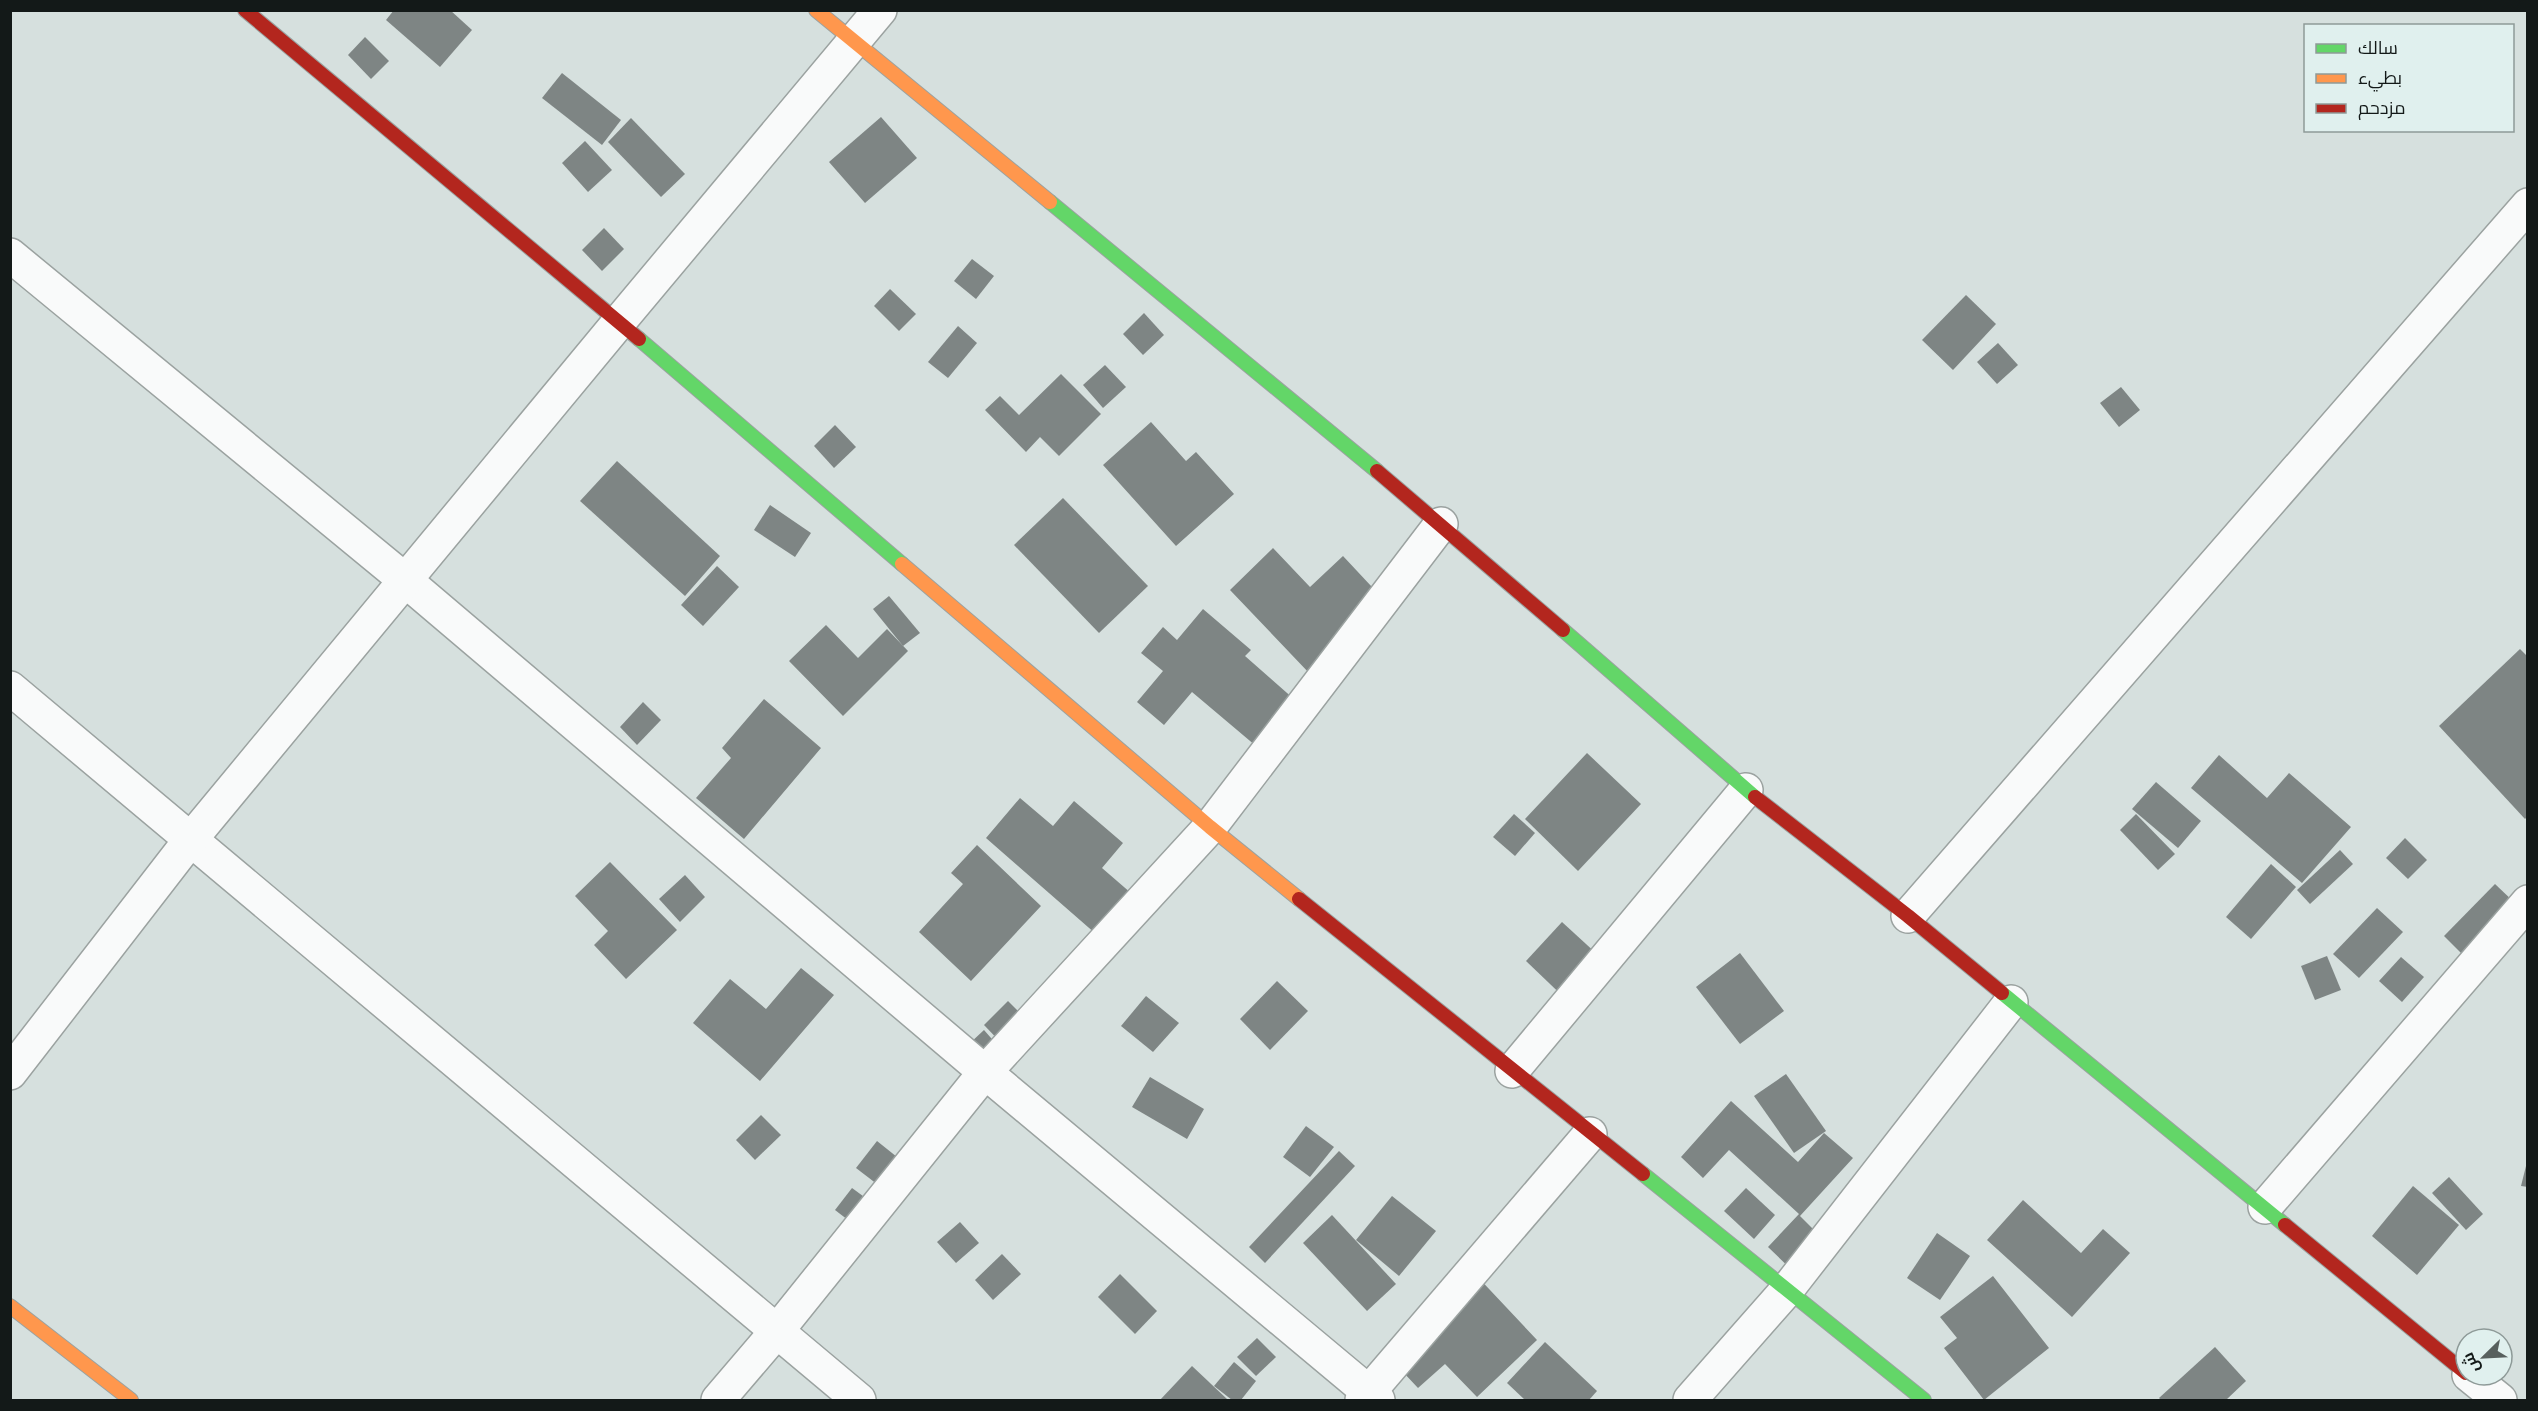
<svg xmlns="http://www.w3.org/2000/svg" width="2538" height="1411" viewBox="0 0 2538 1411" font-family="Barlow,Cairo,sans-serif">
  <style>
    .building { fill: #7e8584 }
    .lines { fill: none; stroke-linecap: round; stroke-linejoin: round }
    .street-casing { stroke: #9ba2a0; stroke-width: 36 }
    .fast-casing { stroke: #9ba2a0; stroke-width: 16 }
    .slow-casing { stroke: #9ba2a0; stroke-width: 16 }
    .jam-casing { stroke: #9ba2a0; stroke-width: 16 }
    .street { stroke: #f9fafa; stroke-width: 33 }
    .fast { stroke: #63d668; stroke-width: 14 }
    .slow { stroke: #ff974d; stroke-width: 14 }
    .jam { stroke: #b3261e; stroke-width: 14 }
  </style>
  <rect width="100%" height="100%" fill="#d6e0de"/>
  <g class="building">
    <path d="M394,10H450L472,30L440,67L386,20Z"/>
    <path d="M365,37L389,61L371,79L348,55Z"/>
    <path d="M562,73L621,120L602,145L542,98Z"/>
    <path d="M881,117L917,158L865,203L829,162Z"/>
    <path d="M631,118L685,174L661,197L608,142Z"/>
    <path d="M585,141L612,170L588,192L562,163Z"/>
    <path d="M604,228L624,249L602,271L582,250Z"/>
    <path d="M972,259L994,276L976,299L954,281Z"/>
    <path d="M890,289L916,314L899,331L874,306Z"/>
    <path d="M1966,295L1996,324L1953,370L1922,340Z"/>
    <path d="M1144,313L1164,335L1143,355L1123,334Z"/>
    <path d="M958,326L977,343L948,378L928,362Z"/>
    <path d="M1998,343L2018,365L1997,384L1977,362Z"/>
    <path d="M1105,365L1126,387L1103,408L1083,385Z"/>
    <path d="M1061,374L1101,414L1059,456L1040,437L1026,452L985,410L1000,396L1019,415Z"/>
    <path d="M2121,387L2140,410L2119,427L2100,403Z"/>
    <path d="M1151,422L1186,461L1196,452L1234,494L1176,546L1103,465Z"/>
    <path d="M835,425L856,447L834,468L814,446Z"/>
    <path d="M617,461L720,556L685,596L580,501Z"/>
    <path d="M1063,498L1148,586L1099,633L1014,545Z"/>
    <path d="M770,505L811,533L795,557L754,530Z"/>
    <path d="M1273,548L1310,587L1343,556L1386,602L1310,674L1230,590Z"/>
    <path d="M717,566L739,587L703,626L681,605Z"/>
    <path d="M889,596L920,633L903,646L873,609Z"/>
    <path d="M1203,609L1251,650L1245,656L1295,700L1256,746L1192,692L1164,725L1137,702L1163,671L1141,653L1163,627L1177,640Z"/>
    <path d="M826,625L858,658L887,629L908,651L843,716L789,661Z"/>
    <path d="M2520,649L2528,657V816L2525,819L2439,726Z"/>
    <path d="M764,699L821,748L744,839L696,798L731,758L722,748Z"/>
    <path d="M643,702L661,720L637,745L620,727Z"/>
    <path d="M1587,753L1641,804L1578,871L1525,819Z"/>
    <path d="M2219,755L2267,798L2289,773L2351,827L2302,883L2191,788Z"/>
    <path d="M2156,782L2201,821L2178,848L2132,809Z"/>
    <path d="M1020,798L1053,826L1074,801L1123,843L1102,868L1139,900L1104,941L986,838Z"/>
    <path d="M1514,814L1535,833L1515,856L1493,837Z"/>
    <path d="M2136,814L2175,854L2158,870L2120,830Z"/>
    <path d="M2405,838L2427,860L2408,879L2386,858Z"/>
    <path d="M977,845L1041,906L971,981L919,932L963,884L951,873Z"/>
    <path d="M2340,850L2353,864L2310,904L2297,890Z"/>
    <path d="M610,862L677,930L626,979L594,945L608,931L575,896Z"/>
    <path d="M2271,864L2296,887L2251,939L2226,917Z"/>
    <path d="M685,875L705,897L680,922L659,899Z"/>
    <path d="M2495,884L2516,904L2465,957L2444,936Z"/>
    <path d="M2377,908L2403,932L2359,978L2333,954Z"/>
    <path d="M1562,922L1610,966L1573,1006L1526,961Z"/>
    <path d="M1740,953L1784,1011L1740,1044L1696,987Z"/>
    <path d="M2327,956L2341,990L2315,1000L2301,966Z"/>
    <path d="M2401,957L2424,977L2402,1002L2379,981Z"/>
    <path d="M801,968L834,995L760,1081L693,1023L730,979L766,1009Z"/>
    <path d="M1277,981L1308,1011L1270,1050L1240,1019Z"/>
    <path d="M1146,996L1179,1023L1153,1052L1121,1026Z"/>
    <path d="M1008,1001L1031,1024L1007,1049L984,1025Z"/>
    <path d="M984,1030L1005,1054L990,1067L969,1044Z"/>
    <path d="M1786,1074L1826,1131L1794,1153L1754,1096Z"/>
    <path d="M1150,1077L1204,1109L1187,1139L1132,1107Z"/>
    <path d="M1731,1101L1798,1162L1824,1133L1853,1158L1800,1216L1825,1241L1795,1273L1768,1247L1799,1214L1729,1150L1703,1178L1681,1157Z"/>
    <path d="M761,1115L781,1135L755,1160L736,1140Z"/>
    <path d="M1306,1126L1334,1147L1310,1177L1283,1157Z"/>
    <path d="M877,1141L907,1165L886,1191L856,1168Z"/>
    <path d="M1339,1151L1355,1166L1265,1263L1249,1247Z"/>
    <path d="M2527,1162H2528V1187L2521,1186Z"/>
    <path d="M2449,1177L2483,1214L2466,1230L2432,1193Z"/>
    <path d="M2413,1186L2459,1225L2417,1275L2372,1236Z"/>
    <path d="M852,1188L878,1207L861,1230L835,1210Z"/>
    <path d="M1746,1188L1775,1215L1754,1239L1724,1211Z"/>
    <path d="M1392,1196L1436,1231L1399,1276L1356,1240Z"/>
    <path d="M2023,1200L2081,1253L2103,1229L2130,1253L2072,1317L1987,1240Z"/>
    <path d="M1332,1215L1396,1284L1367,1311L1303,1243Z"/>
    <path d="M960,1222L979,1243L956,1263L937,1242Z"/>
    <path d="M1937,1233L1970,1256L1940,1300L1907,1278Z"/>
    <path d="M1002,1254L1021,1274L993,1300L975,1280Z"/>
    <path d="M1474,1273L1537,1340L1477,1397L1445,1364L1418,1388L1387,1355Z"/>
    <path d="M1120,1274L1157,1311L1135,1334L1098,1297Z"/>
    <path d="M1993,1276L2049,1348L1984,1400L1944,1348L1957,1338L1940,1317Z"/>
    <path d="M1257,1338L1276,1357L1256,1376L1237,1357Z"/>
    <path d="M1545,1342L1597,1391L1589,1400H1525L1507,1383Z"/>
    <path d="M2215,1347L2246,1381L2226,1400H2161L2159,1398Z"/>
    <path d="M1234,1362L1256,1381L1241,1400H1232L1214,1386Z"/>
    <path d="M1192,1366L1227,1399L1225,1400H1160Z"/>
  </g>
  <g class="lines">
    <g class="street-casing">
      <g id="street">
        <path d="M10,255L405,580L985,1072L1378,1400"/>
        <path d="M10,688L859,1400"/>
        <path d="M1908,916L2528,205"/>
        <path d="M1512,1071L1746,790"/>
        <path d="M10,1073L191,839L619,322L880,10"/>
        <path d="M2265,1207L2528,902"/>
        <path d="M2469,1375L2500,1400"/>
        <path d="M718,1400L777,1331L985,1072L1210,827L1441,524"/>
        <path d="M1362,1400L1590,1134"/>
        <path d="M1690,1400L1786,1291L2011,1002"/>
      </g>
    </g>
    <g class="fast-casing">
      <g id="fast">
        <path d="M1050,202L1377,471"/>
        <path d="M639,339L902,564"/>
        <path d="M1563,630L1755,797"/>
        <path d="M2002,993L2285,1225"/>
        <path d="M1643,1174L1924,1400"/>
      </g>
    </g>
    <g class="slow-casing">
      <g id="slow">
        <path d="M816,10L1050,202"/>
        <path d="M902,564L1210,827L1299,899"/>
        <path d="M10,1306L131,1400"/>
      </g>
    </g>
    <g class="jam-casing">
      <g id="jam">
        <path d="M245,10L639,339"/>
        <path d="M1377,471L1563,630"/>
        <path d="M1755,797L1908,916L2002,993"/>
        <path d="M1299,899L1643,1174"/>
        <path d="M2285,1225L2466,1373"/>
      </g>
    </g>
    <use href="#street" class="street"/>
    <use href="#fast" class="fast"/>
    <use href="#slow" class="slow"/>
    <use href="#jam" class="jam"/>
  </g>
  <rect width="2538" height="1411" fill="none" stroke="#131918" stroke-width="24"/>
  <rect x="2304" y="24" width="210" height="108" fill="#e0f0ee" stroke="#8e9a98" stroke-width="1.5"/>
  <rect x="2316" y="44" width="30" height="9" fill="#63d668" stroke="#8e9a98" stroke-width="1.5"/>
  <text x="2358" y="54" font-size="18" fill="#131918">سالك</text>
  <rect x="2316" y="74" width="30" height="9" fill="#ff974d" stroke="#8e9a98" stroke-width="1.5"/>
  <text x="2358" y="84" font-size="18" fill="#131918">بطيء</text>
  <rect x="2316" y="104" width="30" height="9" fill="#b3261e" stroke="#8e9a98" stroke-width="1.5"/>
  <text x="2358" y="114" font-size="18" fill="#131918">مزدحم</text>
  <g transform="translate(2484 1357) rotate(246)"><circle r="28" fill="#e0f0ee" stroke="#8e9a98" stroke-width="1.5"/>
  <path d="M0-4.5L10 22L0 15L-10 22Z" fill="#575f5d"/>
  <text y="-9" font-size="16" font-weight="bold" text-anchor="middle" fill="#131918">ش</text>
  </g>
</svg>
